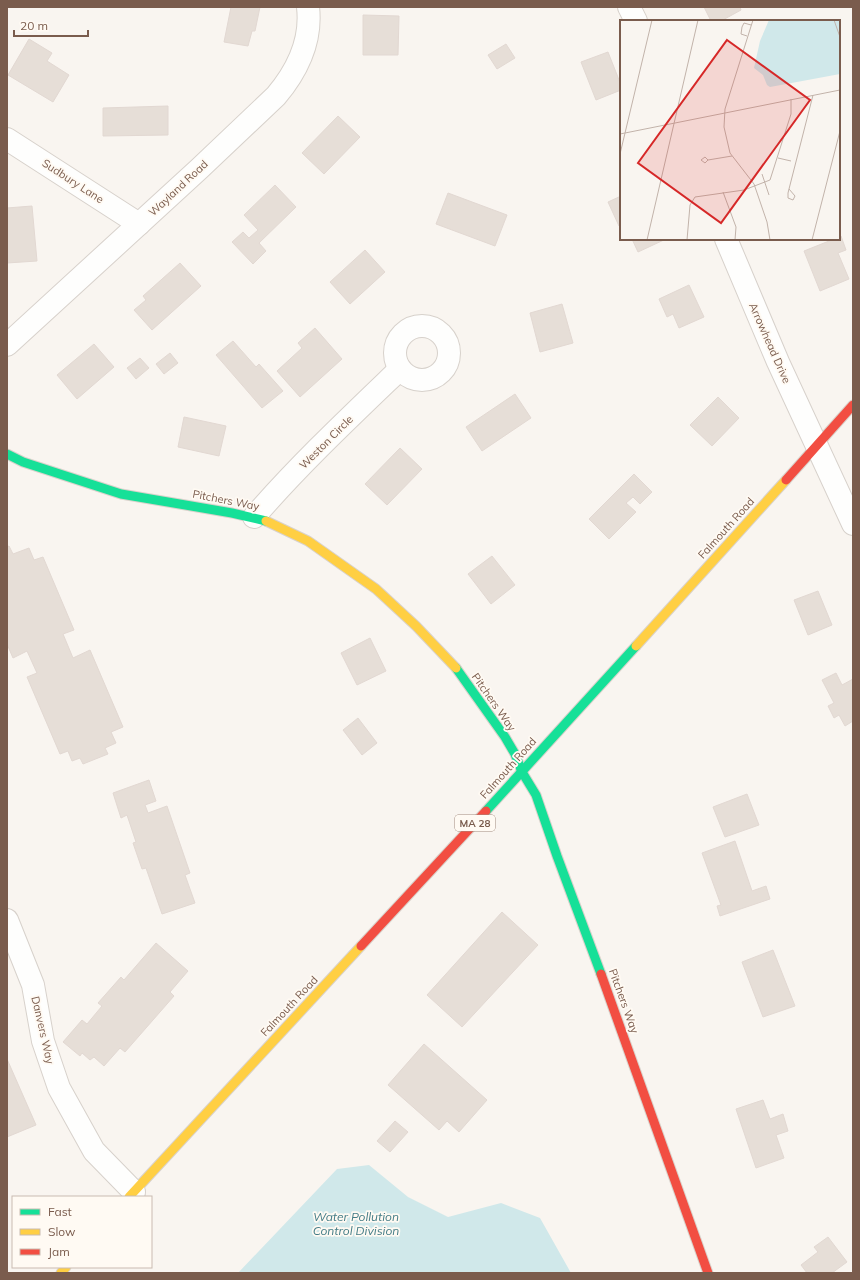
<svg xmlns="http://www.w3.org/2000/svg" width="860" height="1280" viewBox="0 0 860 1280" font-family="Mulish,sans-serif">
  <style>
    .water { fill: #d0e8ea }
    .building { fill: #e6ded7; stroke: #e2d8d2 }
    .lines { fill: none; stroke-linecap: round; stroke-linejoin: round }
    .street-casing { stroke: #d7d1cb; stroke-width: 24 }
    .fast-casing { stroke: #d9d2cb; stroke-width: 11 }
    .slow-casing { stroke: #d9d2cb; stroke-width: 11 }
    .jam-casing { stroke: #d9d2cb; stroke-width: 11 }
    .street { stroke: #fefefd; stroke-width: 22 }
    .fast { stroke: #16e098; stroke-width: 9 }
    .slow { stroke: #ffcf43; stroke-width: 9 }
    .jam { stroke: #f24e42; stroke-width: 9 }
    .labels { text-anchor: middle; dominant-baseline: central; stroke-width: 3.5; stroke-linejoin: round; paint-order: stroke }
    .shield { fill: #fffaf3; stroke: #a28b7f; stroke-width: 1 }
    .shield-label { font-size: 10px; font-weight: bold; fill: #7a5c4d }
    .street-label { font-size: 11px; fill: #7a5c4d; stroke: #fffaf3 }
    .water-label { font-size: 12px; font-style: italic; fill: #437c86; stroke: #fffaf3 }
    .inset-road { fill: none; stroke: #c2b3aa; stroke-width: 1 }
    .view { fill: #d62828; fill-opacity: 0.15; stroke: #d62828; stroke-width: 2 }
    .inset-edge { fill: none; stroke: #7a5c4d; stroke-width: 2 }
  </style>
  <rect width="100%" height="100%" fill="#f9f5f0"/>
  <path class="water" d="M369,1165L408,1197L448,1217L501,1203L540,1218L571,1273H238L337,1169Z"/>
  <g class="building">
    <path d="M231,7H260L255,31H252L248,46L224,42Z"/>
    <path d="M704,7H740L741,10L721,21H711Z"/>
    <path d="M363,15L399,16L398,55H363Z"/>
    <path d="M29,39L52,53L47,61L69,75L53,102L8,75Z"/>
    <path d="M506,44L515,58L497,69L488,55Z"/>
    <path d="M608,52L621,85V90L596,100L581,62Z"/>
    <path d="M168,106V135L103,136V108Z"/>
    <path d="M338,116L360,137L324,174L302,153Z"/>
    <path d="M275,185L296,207L259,243L266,251L253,264L232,242L243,232L249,238L258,230L244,215Z"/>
    <path d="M448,193L507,215L495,246L436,224Z"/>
    <path d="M621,196V225L619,226L608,202Z"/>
    <path d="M32,206L37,261L7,263V208Z"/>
    <path d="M841,236L846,250L838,253L849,279L820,291L804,251L834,239H839V237Z"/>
    <path d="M632,239H666L638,252Z"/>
    <path d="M365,250L385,272L350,304L330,282Z"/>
    <path d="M180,263L201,286L152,330L134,310L146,300L143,296Z"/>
    <path d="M689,285L704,317L679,328L673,314L667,317L659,299Z"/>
    <path d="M562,304L573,343L540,352L530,313Z"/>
    <path d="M315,328L342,359L300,397L277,371L302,348L298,343Z"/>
    <path d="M233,341L256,367L259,364L283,391L262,408L216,355Z"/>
    <path d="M94,344L114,367L77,399L57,375Z"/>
    <path d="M170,353L178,363L164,374L156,364Z"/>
    <path d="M140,358L149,368L136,379L127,368Z"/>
    <path d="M515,394L531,418L482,451L466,427Z"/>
    <path d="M718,397L739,418L712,446L690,425Z"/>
    <path d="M184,417L226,426L219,456L178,447Z"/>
    <path d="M400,448L422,469L387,505L365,484Z"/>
    <path d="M634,474L652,492L640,504L633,497L626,503L636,512L609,539L589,519Z"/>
    <path d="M9,546L13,554L29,548L34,560L43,557L74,630L63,634L73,658L90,650L123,727L111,732L116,743L105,748L108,754L83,764L80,758L72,761L68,751L60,754L27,677L37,673L27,651L13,658L7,644V547Z"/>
    <path d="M492,556L515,585L491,604L468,574Z"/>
    <path d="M818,591L832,625L808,635L794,600Z"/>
    <path d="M370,638L386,671L357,685L341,653Z"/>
    <path d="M836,673L842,685L853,679V721L845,726L839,715L834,718L828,706L834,703L822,680Z"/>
    <path d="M358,718L377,743L362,755L343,730Z"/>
    <path d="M149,780L156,801L145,805L148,813L167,806L190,873L185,875L195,903L162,914L146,868L142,869L133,843L136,842L127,815L121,818L113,793Z"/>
    <path d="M747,794L759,825L725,837L713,807Z"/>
    <path d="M735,841L752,891L766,886L770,899L720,916L717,906L721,905L702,853Z"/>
    <path d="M502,912L538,945L462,1027L427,995Z"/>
    <path d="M156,943L188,971L170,992L174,996L125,1052L120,1048L104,1066L94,1057L90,1060L82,1053L80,1056L63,1042L82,1020L87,1024L102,1006L98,1003L121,977L124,980Z"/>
    <path d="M773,950L795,1006L763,1017L742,962Z"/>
    <path d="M424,1044L487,1100L459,1132L447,1121L439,1130L388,1085Z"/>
    <path d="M7,1059L36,1125L7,1137Z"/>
    <path d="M763,1100L770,1119L783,1114L788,1131L776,1135L784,1158L756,1168L736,1109Z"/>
    <path d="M395,1121L408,1132L390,1152L377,1141Z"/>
    <path d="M828,1237L847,1262L832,1273H807L801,1265L818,1252L814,1247Z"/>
  </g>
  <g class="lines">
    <g class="street-casing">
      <g id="street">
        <path d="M629,7L636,21"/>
        <path d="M7,139L139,224"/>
        <path d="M726,239L778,362L853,524"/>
        <circle cx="422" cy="353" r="27"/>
        <path d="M7,345L199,169L276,96C297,71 312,41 308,7"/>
        <path d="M254,517C299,465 350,417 400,369"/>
        <path d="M7,920L33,985L43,1041L59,1088L94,1151L134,1192"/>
      </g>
    </g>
    <g class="fast-casing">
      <g id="fast">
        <path d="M7,454L23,462L121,494L232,513L266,521"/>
        <path d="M456,668L505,737L515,754L522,772L536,795L557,856L601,974"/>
        <path d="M486,811L636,646"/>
      </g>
    </g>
    <g class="slow-casing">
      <g id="slow">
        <path d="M266,521L308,541L376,589L416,626L456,668"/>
        <path d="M636,646L786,480"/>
        <path d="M129,1197L361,946"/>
        <path d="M61,1273L66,1267"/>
      </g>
    </g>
    <g class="jam-casing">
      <g id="jam">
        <path d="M786,480L853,405"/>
        <path d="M361,946L486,811"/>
        <path d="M601,974L708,1273"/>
      </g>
    </g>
    <use href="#street" class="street"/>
    <use href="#fast" class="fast"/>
    <use href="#slow" class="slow"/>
    <use href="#jam" class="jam"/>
  </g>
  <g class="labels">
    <rect class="shield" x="455" y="815" width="40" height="16" rx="3"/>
    <g class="shield-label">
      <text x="475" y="823">MA 28</text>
    </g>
    <g class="street-label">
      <text transform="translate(73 181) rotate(33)">Sudbury Lane</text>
      <text transform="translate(178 188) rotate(-43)">Wayland Road</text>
      <text transform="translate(770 343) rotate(66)">Arrowhead Drive</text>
      <text transform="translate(326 442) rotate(-45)">Weston Circle</text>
      <text transform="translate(226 500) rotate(11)">Pitchers Way</text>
      <text transform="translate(726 528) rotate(-48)">Falmouth Road</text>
      <text transform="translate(494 702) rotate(55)">Pitchers Way</text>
      <text transform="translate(508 768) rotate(-48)">Falmouth Road</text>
      <text transform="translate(624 1001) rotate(70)">Pitchers Way</text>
      <text transform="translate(289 1006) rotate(-47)">Falmouth Road</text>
      <text transform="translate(43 1030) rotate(77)">Danvers Way</text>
    </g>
    <g class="water-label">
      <text x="356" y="1216">Water Pollution<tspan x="356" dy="14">Control Division</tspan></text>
    </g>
  </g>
  <g transform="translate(620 20)">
    <rect width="220" height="220" fill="#f9f5f0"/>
    <path d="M149,0H220V54L150,67L147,65L143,55L134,48L140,21Z" fill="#d0e8ea"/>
    <path class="inset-road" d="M133,0L105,89L104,107L110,133L134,164L147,202L150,220M214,0L220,17M127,16L121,14L122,7L124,3L131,5M0,114L220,70M0,134L32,0M158,138L171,141M88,140L85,137L81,140L85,143L88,140L112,136M142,154L149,175M169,169L175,176L173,180L168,178V173L169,169L192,79L193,75M103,172L116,207L115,220M27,220L78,0M67,220L70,185L75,177L124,170L150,160L171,94V79M192,220L220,111"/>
    <path class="view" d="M107,20L190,80L101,203L18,143Z"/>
    <rect width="220" height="220" class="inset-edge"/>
  </g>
  <rect width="860" height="1280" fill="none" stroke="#7a5c4d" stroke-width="16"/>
  <rect x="12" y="1196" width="140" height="72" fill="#fffaf3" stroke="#cabbb1"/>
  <rect x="20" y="1209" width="20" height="6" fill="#16e098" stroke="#cabbb1"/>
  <text x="48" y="1216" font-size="12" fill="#7a5c4d">Fast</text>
  <rect x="20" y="1229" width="20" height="6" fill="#ffcf43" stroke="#cabbb1"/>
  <text x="48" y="1236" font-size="12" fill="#7a5c4d">Slow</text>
  <rect x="20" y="1249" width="20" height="6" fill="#f24e42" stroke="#cabbb1"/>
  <text x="48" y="1256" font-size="12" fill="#7a5c4d">Jam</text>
  <path d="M14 30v6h74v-6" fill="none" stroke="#7a5c4d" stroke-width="2"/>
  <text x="20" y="30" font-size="12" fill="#7a5c4d" stroke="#fffaf3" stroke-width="3" paint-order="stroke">20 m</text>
</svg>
